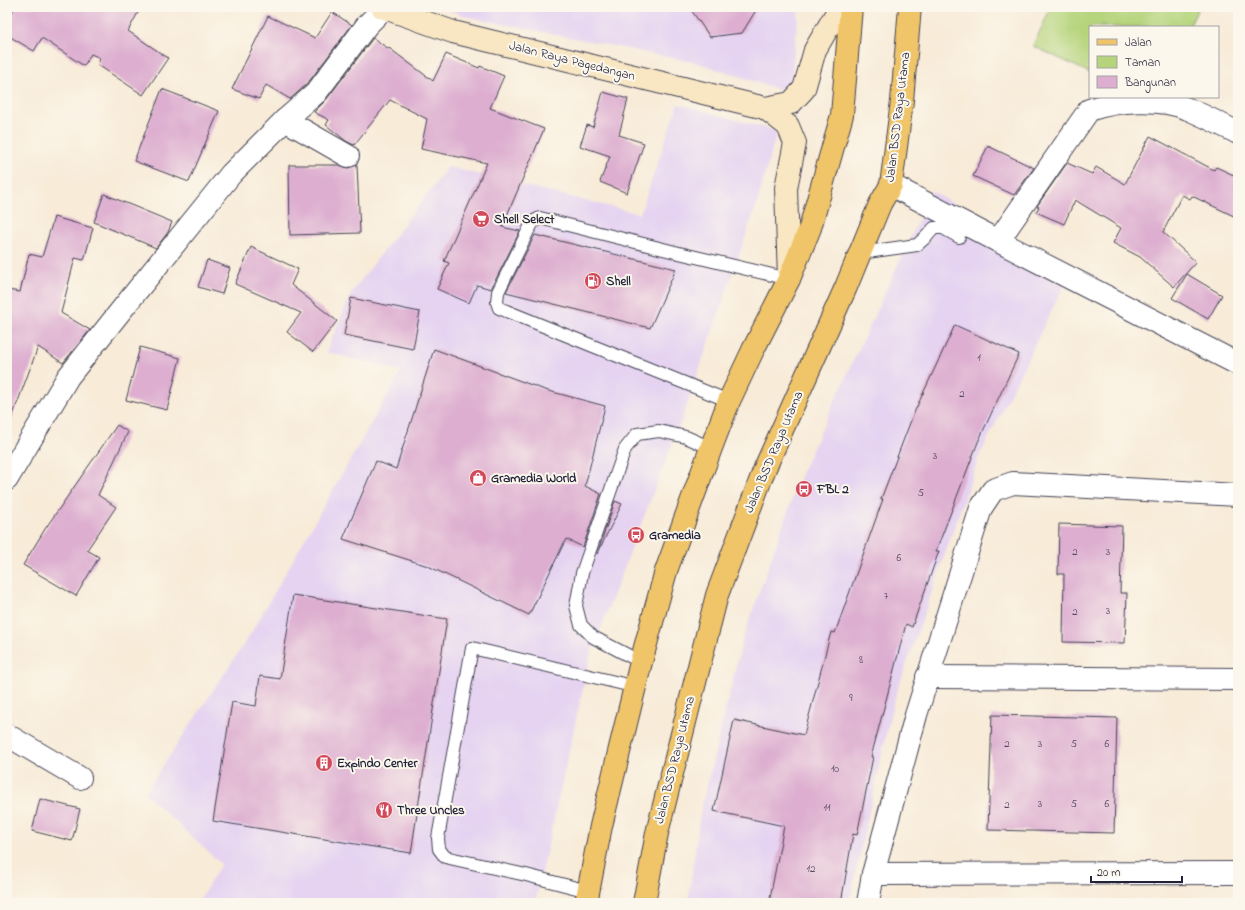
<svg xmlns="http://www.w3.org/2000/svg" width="1245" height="910" viewBox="0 0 1245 910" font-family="'Indie Flower',sans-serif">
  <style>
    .built { fill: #e5d3f1 }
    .green { fill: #b5d47c; stroke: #6c7b5c }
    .building { fill: #ddaed0 }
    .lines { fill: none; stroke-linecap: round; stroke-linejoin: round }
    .lane-casing { stroke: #424053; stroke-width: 14 }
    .street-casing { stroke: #424053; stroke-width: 24 }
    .secondary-casing { stroke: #424053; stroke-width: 24 }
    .primary-casing { stroke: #424053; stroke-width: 24 }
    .lane { stroke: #fff; stroke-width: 12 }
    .street { stroke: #fff; stroke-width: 22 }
    .secondary { stroke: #f9e7c3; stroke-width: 22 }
    .primary { stroke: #f0c469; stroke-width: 22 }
    .labels { text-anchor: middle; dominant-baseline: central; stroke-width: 4; stroke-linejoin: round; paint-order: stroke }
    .number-label { font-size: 11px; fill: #514560 }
    .street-label { font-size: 13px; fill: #22223b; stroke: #fbf7ec }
    .poi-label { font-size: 13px; font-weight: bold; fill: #22223b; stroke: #fbf7ec; text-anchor: start }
  </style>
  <rect width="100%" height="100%" fill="#fbf7ec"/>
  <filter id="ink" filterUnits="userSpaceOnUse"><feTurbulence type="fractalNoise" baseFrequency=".025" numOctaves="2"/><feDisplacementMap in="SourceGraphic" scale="8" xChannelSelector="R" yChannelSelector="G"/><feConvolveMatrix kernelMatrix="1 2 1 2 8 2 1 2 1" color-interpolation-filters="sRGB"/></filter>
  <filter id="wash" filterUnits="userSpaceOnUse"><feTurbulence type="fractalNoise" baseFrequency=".012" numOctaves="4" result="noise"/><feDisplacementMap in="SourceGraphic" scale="16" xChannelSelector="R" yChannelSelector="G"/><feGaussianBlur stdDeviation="0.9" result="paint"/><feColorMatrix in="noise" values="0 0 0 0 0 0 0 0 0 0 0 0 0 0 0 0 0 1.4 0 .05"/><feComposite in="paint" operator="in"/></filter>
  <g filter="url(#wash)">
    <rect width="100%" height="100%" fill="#f8ebd8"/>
    <g class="built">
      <path d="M441,7H799L790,93L698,63L469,17Z"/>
      <path d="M678,104L777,131L757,203L683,416L591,653L535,903H198L221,864L145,793L250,635L401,371L326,352L352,292L448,167L640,214Z"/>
      <path d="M932,191L1070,273L978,459L893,703L849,903H688L700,814L743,638L801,474Z"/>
    </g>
    <path class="green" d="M1051,7H1199L1189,27H1090V73L1033,46Z"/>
    <g id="blocks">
      <g class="building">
        <path d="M15,7H141L128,31L168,58L143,95L98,65L100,58L91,54L84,66L42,38L34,51L7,35V20Z"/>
        <path d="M689,7H758L742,33L710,37Z"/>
        <path d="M332,12L352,25L307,84L290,99L266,85L259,99L232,89L268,16L315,38Z"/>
        <path d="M373,38L389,49V48L433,81L446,54L479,68L480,66L504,76L490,108L544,129L502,227L520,231L491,289L477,285L469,303L437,289L449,263L444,261L487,163L421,149L427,119L390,100L354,145L346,141L326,125L329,120L314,112L326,100Z"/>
        <path d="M162,89L219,111L189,182L134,161Z"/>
        <path d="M603,92L628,99L619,135L644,143L627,193L600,182L610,156L580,146L587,125L593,127Z"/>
        <path d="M1150,136L1214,170L1216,167L1238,177V218L1192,196L1190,199L1182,195L1163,232L1196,262L1174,287L1140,257L1113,243L1121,228L1075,200L1064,224L1036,212L1039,207L1037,206L1067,163L1092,174L1096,167L1125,184Z"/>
        <path d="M988,146L1034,168L1014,195L973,176Z"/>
        <path d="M289,165H339L348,168L357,165L360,233L290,235Z"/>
        <path d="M104,194L172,222L168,232L156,248L94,222Z"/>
        <path d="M54,217L93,228L84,260L75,258L61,313L90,330L63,363L38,347L10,423L7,422V290L20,292L29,254L42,257Z"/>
        <path d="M535,235L676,269L650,328L506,292Z"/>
        <path d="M251,247L298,269L291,285L337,321L313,352L287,332L301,313L235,284Z"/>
        <path d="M207,260L230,268L222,294L198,287Z"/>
        <path d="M1187,274L1222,295L1208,319L1172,298Z"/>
        <path d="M351,298L420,312L413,349L344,335Z"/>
        <path d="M955,325L1019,354L978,442L936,551H939L912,627L906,624L871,757H873L857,835L853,834L841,903H769L784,826L714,811L734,720L804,735L831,632L835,633L883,499H881L913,415Z"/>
        <path d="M140,347L180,358L167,410L126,400Z"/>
        <path d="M434,349L545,390L605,406L585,486L601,494L583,547L566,539L529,615L428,566L343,539L376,461L396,469Z"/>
        <path d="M117,425L128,432L98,495L116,507L87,550L99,557L76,596L23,565L45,529Z"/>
        <path d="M615,501L622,504L597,554Z"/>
        <path d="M1059,524L1122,526L1120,593H1127L1125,643L1063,642L1064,574H1058Z"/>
        <path d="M293,595L447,619L411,853L213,821L232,702L256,706L260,676L280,679Z"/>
        <path d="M992,715L1117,718L1114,833L988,830Z"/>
        <path d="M40,799L80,809L72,841L32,831Z"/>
      </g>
    </g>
  </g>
  <g filter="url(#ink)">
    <use href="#blocks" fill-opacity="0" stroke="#424053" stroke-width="1"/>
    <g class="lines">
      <g class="lane-casing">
        <g id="lane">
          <path d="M860,253L917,245L927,236L934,228H943L959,237"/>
          <path d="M729,401L499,308L497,302L498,292L529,229L534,221L540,218L679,253L789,279"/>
          <path d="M641,662L593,637L581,625L576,606L582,573L625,449L637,434L659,431L686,437L711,448"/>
          <path d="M588,891L526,875L445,857L439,849L438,838L472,648L636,687"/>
        </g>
      </g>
      <g class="street-casing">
        <g id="street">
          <path d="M285,120L348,156"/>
          <path d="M891,185L998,241L1238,364"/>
          <path d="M998,241L1089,110C1117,100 1161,97 1188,109C1205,116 1222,125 1238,133"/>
          <path d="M7,479L68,377L123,308L231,174L285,120L316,93L367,25L384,8"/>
          <path d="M927,677L1238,679"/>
          <path d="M7,735L80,778"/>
          <path d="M873,874L1238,873"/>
          <path d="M868,903L873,874L916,715L981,508L993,490L1013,483L1238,495"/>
        </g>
      </g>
      <g class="secondary-casing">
        <g id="secondary">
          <path d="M382,7L453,32L765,108L791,103L804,89L815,50L840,7"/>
          <path d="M765,108L788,126L795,143L786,188L789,279"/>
        </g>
      </g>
      <g class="primary-casing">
        <g id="primary">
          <path d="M586,903L601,826L641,662L666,571L711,448L729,401L753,350L789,279L810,228L842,115L851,7"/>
          <path d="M644,903L657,833L717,595L765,468L846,287L880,204L891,185L902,101L910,7"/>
        </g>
      </g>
      <use href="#lane" class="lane"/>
      <use href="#street" class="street"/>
      <use href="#secondary" class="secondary"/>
      <use href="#primary" class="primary"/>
    </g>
  </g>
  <defs>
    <g id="supermarket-disc" transform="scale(0.9)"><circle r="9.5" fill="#d1495b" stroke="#fbf7ec"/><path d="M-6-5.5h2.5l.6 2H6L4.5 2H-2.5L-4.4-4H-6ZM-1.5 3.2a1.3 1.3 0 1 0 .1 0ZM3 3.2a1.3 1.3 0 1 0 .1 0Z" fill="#fff"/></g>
    <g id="fuel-disc" transform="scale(0.9)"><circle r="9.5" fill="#d1495b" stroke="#fbf7ec"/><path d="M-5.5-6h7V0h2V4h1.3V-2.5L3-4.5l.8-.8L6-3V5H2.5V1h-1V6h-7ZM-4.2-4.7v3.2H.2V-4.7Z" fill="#fff"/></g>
    <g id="shop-disc" transform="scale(0.9)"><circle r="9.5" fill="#d1495b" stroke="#fbf7ec"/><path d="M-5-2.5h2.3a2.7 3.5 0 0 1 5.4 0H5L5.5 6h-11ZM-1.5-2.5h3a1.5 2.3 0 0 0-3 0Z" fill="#fff"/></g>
    <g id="bus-disc" transform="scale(0.9)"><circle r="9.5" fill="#d1495b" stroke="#fbf7ec"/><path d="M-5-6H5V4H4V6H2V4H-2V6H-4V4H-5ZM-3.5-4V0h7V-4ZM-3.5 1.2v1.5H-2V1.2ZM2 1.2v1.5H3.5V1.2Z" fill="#fff"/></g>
    <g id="building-disc" transform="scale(0.9)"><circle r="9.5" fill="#d1495b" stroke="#fbf7ec"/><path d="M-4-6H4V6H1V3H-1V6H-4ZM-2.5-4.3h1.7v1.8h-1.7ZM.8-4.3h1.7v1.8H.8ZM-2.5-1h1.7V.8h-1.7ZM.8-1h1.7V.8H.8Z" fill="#fff"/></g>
    <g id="restaurant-disc" transform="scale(0.9)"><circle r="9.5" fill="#d1495b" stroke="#fbf7ec"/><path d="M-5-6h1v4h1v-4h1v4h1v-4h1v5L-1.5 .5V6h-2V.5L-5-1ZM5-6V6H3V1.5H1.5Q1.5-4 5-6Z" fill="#fff"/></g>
  </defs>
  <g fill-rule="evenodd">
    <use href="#supermarket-disc" x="481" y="219"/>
    <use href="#fuel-disc" x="593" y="281"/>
    <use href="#shop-disc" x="478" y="478"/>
    <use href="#bus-disc" x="804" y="489"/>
    <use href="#bus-disc" x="636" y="535"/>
    <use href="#building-disc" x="324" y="763"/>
    <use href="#restaurant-disc" x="384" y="810"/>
  </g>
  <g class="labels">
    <g class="number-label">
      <text x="979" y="358">1</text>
      <text x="962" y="394">2</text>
      <text x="935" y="456">3</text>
      <text x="921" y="493">5</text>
      <text x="1075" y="552">2</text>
      <text x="1108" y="552">3</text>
      <text x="899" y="558">6</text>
      <text x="886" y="596">7</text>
      <text x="1108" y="611">3</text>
      <text x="1075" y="612">2</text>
      <text x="861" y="660">8</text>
      <text x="851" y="698">9</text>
      <text x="1007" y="744">2</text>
      <text x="1040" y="744">3</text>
      <text x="1074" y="744">5</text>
      <text x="1107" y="744">6</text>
      <text x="835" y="769">10</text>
      <text x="1040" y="804">3</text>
      <text x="1074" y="804">5</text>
      <text x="1107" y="804">6</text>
      <text x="1007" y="805">2</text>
      <text x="827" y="808">11</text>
      <text x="811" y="869">12</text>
    </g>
    <g class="street-label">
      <text transform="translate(572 61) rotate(14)">Jalan Raya Pagedangan</text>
      <text transform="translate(898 117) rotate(-83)">Jalan BSD Raya Utama</text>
      <text transform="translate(774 452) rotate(-67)">Jalan BSD Raya Utama</text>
      <text transform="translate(675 760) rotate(-76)">Jalan BSD Raya Utama</text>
    </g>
    <g class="poi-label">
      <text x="494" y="219">Shell Select</text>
      <text x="606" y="281">Shell</text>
      <text x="491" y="478">Gramedia World</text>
      <text x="817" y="489">FBL 2</text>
      <text x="649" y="535">Gramedia</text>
      <text x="337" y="763">Expindo Center</text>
      <text x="397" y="810">Three Uncles</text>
    </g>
  </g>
  <rect width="1245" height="910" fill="none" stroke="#fbf7ec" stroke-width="24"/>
  <rect x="1089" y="26" width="130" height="72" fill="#fbf7ec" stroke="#a4a2a5"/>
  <rect x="1097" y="39" width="20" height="6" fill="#f0c469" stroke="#a4a2a5"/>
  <text x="1125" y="46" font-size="12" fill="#22223b">Jalan</text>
  <rect x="1097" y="56" width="20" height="12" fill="#b5d47c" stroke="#a4a2a5"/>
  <text x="1125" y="66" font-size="12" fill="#22223b">Taman</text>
  <rect x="1097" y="76" width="20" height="12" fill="#ddaed0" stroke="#a4a2a5"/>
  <text x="1125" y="86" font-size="12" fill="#22223b">Bangunan</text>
  <path d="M1091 876v6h91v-6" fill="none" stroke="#22223b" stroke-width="2"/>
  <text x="1097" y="876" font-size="12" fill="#22223b" stroke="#fbf7ec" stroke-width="3" paint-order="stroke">20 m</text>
</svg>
